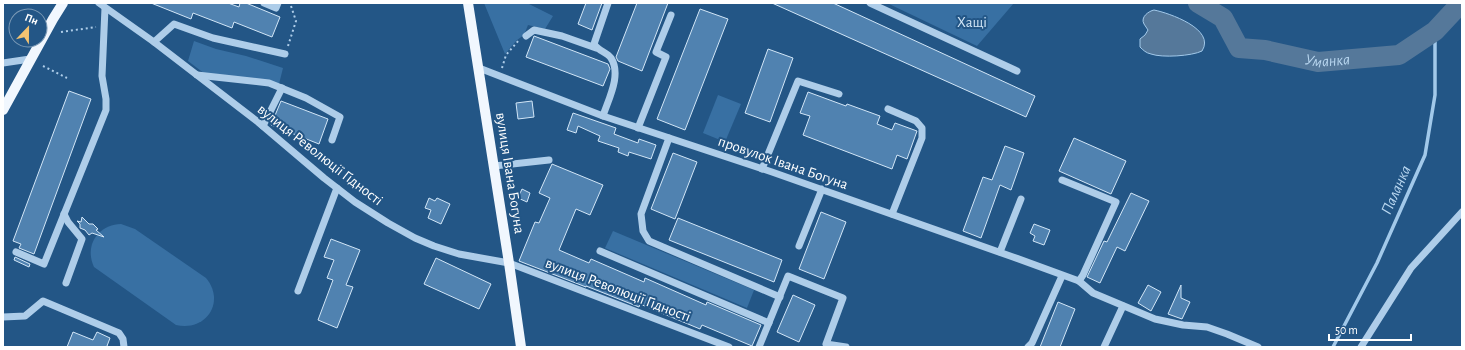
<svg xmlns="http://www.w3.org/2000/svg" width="1465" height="350" viewBox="0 0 1465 350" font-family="'Alegreya Sans',sans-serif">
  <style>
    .green { fill: #3870a3 }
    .water { fill: #55789a; stroke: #a2c9ea }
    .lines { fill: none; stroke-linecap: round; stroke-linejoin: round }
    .stream { stroke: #a2c9ea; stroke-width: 3.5 }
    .river { stroke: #55789a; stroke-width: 20 }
    .building { fill: #5082b0; stroke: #d2e6f7 }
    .path { stroke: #aecde9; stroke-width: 2; stroke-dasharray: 2 3; stroke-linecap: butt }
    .minor { stroke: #aecde9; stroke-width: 7 }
    .major { stroke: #f1f7fe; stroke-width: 10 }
    .labels { text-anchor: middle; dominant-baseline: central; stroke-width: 4; stroke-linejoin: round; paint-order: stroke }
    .park-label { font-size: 15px; fill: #d2e6f7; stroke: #235686 }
    .street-label { font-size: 15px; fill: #fff; stroke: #235686 }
    .water-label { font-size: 16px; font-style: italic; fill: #b9d7f0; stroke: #235686 }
  </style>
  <rect width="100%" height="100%" fill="#235686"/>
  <g class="green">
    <path d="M484,3H527L553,16L545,29L528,25L524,35L517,40L505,54Z"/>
    <path d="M887,3H1014L977,46Z"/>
    <path d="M194,41L216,49L246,56L283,68L279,84L205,74L188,61Z"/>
    <path d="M718,95L741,104L725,142L703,133Z"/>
    <path d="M121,224L135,229L206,278C226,302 206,332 176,325L94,267C84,245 98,225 121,224Z"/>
    <path d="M613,231L754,290L747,308L605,248Z"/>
  </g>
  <path class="water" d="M1154,10C1169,13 1216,29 1202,51C1192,56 1162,58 1151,54C1146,53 1143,50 1140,47V39L1145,35L1148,30C1147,28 1145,26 1144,24C1140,17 1149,11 1154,10Z"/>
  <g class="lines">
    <path class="stream" d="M1333,347L1377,263L1425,155L1435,95V31"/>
    <path class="river" id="s1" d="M1198,3L1223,18L1239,48L1265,50L1318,62L1399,55L1435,31L1461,3"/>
  </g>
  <g class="building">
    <path d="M151,3H228L239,7L240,3H246L280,17L272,37L234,22L232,28L193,13L191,19Z"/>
    <path d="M586,3H602L592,30L578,24Z"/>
    <path d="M637,3H668L642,71L618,61L616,57Z"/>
    <path d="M772,3H833L1035,96L1026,117Z"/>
    <path d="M700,9L728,19L685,130L657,119Z"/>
    <path d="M534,36L608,64L610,69L603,86L526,57Z"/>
    <path d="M768,49L793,58L770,122L745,113Z"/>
    <path d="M69,91L91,99L34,254L19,248L21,244L13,241Z"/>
    <path d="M808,92L846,106L847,104L880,116L877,124L892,130L895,123L917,131L907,159L897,155L892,169L803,135L810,116L800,113Z"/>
    <path d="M281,101L328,119L319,144L271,125Z"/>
    <path d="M532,101L534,117L518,119L516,103Z"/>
    <path d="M573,113L616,128L614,134L638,143L639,139L656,145L651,159L629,152L628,156L618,152L619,148L598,141L600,136L578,126L576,133L567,130Z"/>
    <path d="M1074,138L1126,161L1111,194L1059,171Z"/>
    <path d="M1005,146L1024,153L1011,190L1000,185L981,238L963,231L983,177L992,180Z"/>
    <path d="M673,153L697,162L675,219L651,209Z"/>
    <path d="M552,164L603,185L590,215L576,209L559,250L589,263L591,259L644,282L645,278L706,305L707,302L761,325L752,346L702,325L700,329L640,304L639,307L586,286V287L519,261L535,222L539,223L550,198L539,193Z"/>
    <path d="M522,189L530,193L527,202L518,198Z"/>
    <path d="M1131,193L1149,201L1125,251L1117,247L1100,283L1087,277L1104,241L1107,242Z"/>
    <path d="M429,198L435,201L437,198L450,204L441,224L428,218L431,210L425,208Z"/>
    <path d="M821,212L846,222L824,279L799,269Z"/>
    <path d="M82,217L89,224H93L98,229L96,230L104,237L92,233L89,235L85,230L80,228V224L77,221L81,222Z"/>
    <path d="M678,218L782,260L774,282L669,240Z"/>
    <path d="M1034,224L1050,230L1044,245L1033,241L1035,236L1030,233Z"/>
    <path d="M331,239L360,250L346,285L353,287L337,328L318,320L333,280L327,278L334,260L324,257Z"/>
    <path d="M15,257L30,264L29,267L14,260Z"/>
    <path d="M436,258L491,284L479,309L424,284Z"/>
    <path d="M1148,285L1161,292L1151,311L1138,303Z"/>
    <path d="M1181,285V298L1190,302L1182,319L1168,314Z"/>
    <path d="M793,295L815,305L799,342L777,332Z"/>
    <path d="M1058,302L1075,309L1060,347H1040Z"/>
    <path d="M73,332L93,340L97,332L110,338L107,346L109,347H67Z"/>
  </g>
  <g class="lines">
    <g class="path">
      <path d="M61,32L96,27"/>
      <path d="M288,46L296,21L290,3"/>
      <path d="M43,66L67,78"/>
      <path d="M502,68L506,55L519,40"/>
    </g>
    <g class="minor">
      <path d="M99,3L154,42L258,122L324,178L355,202L388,223L415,238L434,246L459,254L509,263L729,347"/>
      <path d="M264,3L276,8L278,3"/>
      <path d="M870,3L1017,71"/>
      <path d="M526,36L534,30L562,36L596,48"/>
      <path d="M154,42L174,24L213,38L285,54"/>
      <path d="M3,63L30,59"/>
      <path d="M479,68L603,116L772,172L1013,257L1079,281L1093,293L1155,319L1183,325L1207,327L1227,334L1258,347"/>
      <path d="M197,75L269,83L306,98L340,117L332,140"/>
      <path d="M888,109L916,121L922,128V138L892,214"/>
      <path d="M603,116C608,100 622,75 611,58C607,52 598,51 594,44L608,3"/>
      <path d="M263,126L282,88"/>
      <path d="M638,128L666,57L656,52L671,15"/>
      <path d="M669,138L641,214L643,231L649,241L780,297"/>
      <path d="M494,166L549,160"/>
      <path d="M762,169L798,81L839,94"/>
      <path d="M1062,180L1116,202L1083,275L1079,281"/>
      <path d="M64,214L68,222L82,239L66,283"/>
      <path d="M799,246L822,189"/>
      <path d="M600,251L769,323"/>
      <path d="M16,252L44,264L106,110V99L102,76L105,8"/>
      <path d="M1000,252L1021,199"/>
      <path d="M298,291L337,188"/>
      <path d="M3,317L25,316L43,301L119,333L123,339L124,347"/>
      <path d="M759,347L788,276L843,298L826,344L846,347"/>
      <path d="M1028,347L1032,343L1062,276"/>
      <path d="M1104,347L1123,306"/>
      <path d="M1361,347L1411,268L1462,212"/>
    </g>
    <g class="major">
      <path d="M468,3L509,263L521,347"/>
      <path d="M3,110L53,19L63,3"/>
    </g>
  </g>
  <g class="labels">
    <g class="park-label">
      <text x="972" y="22">Хащі</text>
    </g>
    <g class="street-label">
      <text transform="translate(320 155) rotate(38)">вулиця Революції Гідності</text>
      <text transform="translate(783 163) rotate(19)">провулок Івана Богуна</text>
      <text transform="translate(510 173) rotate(81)">вулиця Івана Богуна</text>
      <text transform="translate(618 290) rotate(21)">вулиця Революції Гідності</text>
    </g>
    <g class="water-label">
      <text stroke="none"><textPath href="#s1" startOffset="153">Уманка</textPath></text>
      <text transform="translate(1396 190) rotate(-66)">Паланка</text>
    </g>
  </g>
  <rect width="1465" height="350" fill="none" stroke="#ffffff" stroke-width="8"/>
  <g transform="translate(28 28) rotate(22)"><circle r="19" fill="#235686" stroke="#7b9ab6"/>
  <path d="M0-3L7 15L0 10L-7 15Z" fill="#f4c371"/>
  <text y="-6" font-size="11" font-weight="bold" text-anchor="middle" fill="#ffffff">Пн</text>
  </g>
  <path d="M1329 334v6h82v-6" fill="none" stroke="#ffffff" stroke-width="2"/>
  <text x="1335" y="334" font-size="12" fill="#ffffff" stroke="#235686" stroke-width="3" paint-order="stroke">50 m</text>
</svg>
